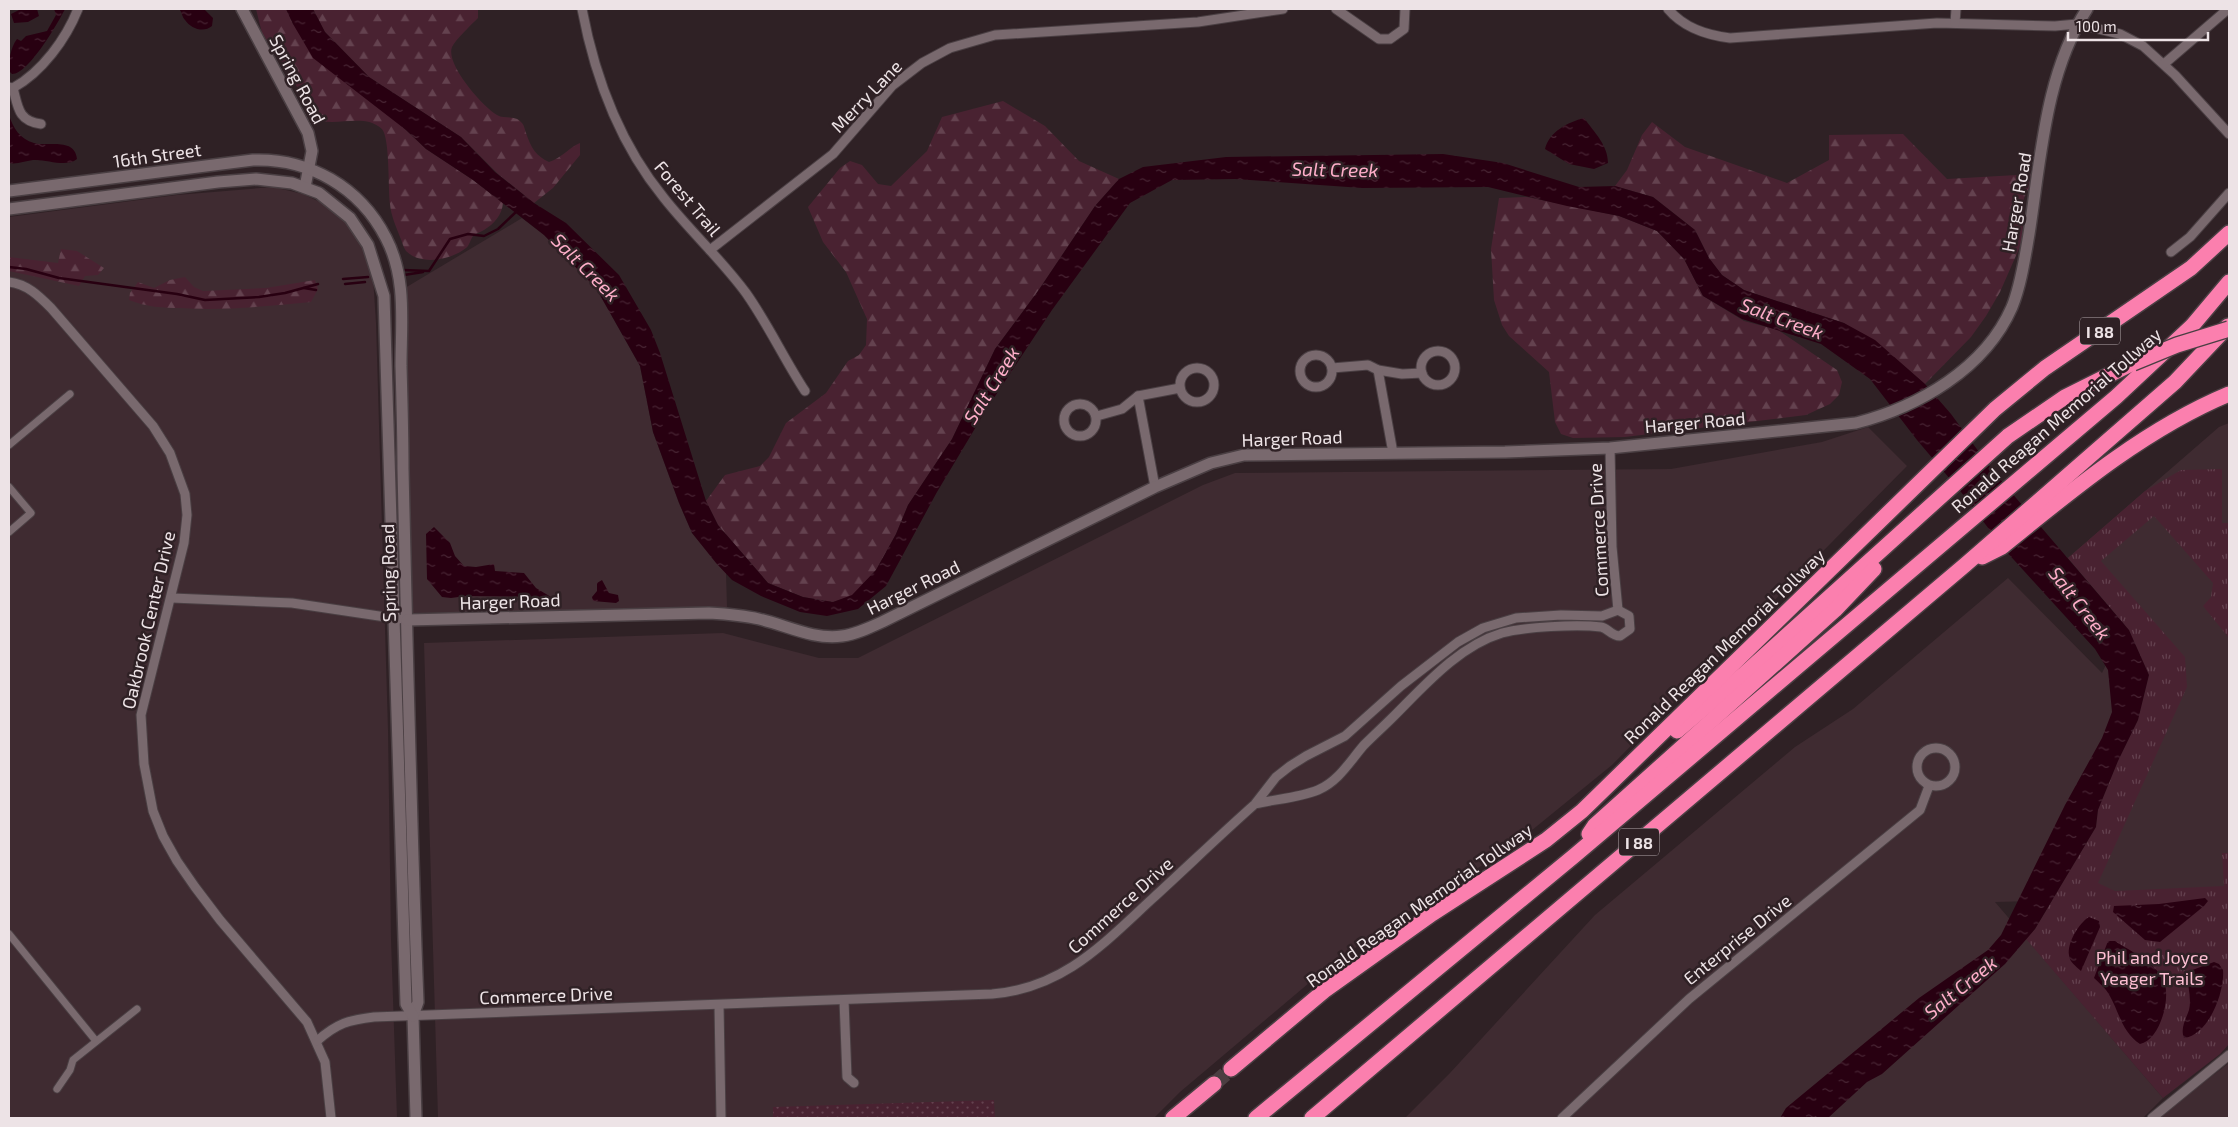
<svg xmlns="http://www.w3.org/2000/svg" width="2238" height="1127" viewBox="0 0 2238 1127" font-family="'Exo 2',sans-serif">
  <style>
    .built { fill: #3f2b31 }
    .grass { fill: url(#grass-dots) }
    .forest { fill: url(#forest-firs) }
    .park { fill: url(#park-tufts) }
    .water { fill: url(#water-ripples) }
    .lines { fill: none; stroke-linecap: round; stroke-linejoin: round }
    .stream { stroke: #280011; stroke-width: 2.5 }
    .motorway-tunnel { stroke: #4c3e42; stroke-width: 15; stroke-dasharray: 15 8; stroke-linecap: butt }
    .pedestrian-casing { stroke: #4a3f43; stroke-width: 9 }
    .minor-casing { stroke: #4a3f43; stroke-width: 11 }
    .tertiary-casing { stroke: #4a3f43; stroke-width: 14 }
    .motorway-casing { stroke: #4a3f43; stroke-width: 18 }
    .pedestrian { stroke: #79696e; stroke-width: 7 }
    .minor { stroke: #79696e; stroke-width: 9 }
    .tertiary { stroke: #79696e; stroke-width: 11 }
    .motorway { stroke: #fb7fae; stroke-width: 15 }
    .motorway-bridge-casing { stroke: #4a3f43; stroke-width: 18; stroke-linecap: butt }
    .motorway-bridge { stroke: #fb7fae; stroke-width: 15 }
    .labels { text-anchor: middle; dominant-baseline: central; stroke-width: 5; stroke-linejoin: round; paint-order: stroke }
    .shield { fill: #2f2125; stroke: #b4a9ac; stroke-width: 1 }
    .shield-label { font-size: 16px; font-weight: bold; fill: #ede3e6 }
    .street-label { font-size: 18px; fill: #ede3e6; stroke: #2f2125 }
    .park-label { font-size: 18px; fill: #fcbed2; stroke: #2f2125 }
    .water-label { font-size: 19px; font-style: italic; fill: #feaec9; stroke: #2f2125 }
  </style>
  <defs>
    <pattern id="grass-dots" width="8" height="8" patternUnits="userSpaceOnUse" patternTransform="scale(1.25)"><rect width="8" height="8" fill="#492231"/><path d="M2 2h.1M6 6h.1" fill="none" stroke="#64424f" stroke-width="1.8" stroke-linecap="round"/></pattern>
    <pattern id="forest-firs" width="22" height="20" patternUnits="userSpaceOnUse" patternTransform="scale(1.25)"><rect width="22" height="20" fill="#492231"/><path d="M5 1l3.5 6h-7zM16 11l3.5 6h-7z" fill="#64424f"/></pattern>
    <pattern id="park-tufts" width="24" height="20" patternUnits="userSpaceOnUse" patternTransform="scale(1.25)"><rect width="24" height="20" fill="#492231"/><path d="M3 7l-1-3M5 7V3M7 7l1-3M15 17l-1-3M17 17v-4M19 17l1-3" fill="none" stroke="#64424f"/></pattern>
    <pattern id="water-ripples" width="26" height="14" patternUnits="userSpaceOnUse" patternTransform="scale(1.25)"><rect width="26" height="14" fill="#280011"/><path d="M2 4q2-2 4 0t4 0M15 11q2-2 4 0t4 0" fill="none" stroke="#482534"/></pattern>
  </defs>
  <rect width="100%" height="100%" fill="#2f2125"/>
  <g class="built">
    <path d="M273,187L303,194L324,204L344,220L364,249L373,277L376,323L388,730L391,939L397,1118H9V217L177,195Z"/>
    <path d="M522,218L544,235L596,288L640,366L653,432L679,503L692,533L726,573L727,607L407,613L405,288Z"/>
    <path d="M2229,423V896L1995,902L2163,1098L2143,1118H1405L1450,1073L1595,915L1795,747L1853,709L2008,578L2102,673L2125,625L2068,558L2219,427Z"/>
    <path d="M1868,427L1907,466L1612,765L1526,835L1468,875L1387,925L1322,972L1180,1092L1154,1118H438L424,643L723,633L819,658H858L1203,485L1235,473L1671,469L1822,442Z"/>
    <path d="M2229,1063V1118H2159L2169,1109Z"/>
  </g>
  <path class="grass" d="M994,1100L995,1118H773V1107Z"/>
  <g class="forest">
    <path d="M256,9H286L293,24L426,149L473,180L503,203C502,215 494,224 484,230C481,232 477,233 474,235C470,239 470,245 466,248C451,260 421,266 406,251C403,247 402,241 400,237C396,226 391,216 390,204C388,189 390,138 382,129C364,112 335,128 315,119L288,71L262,33Z"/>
    <path d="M313,9H478V18C471,25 456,39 452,47C445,64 483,107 497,115C505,120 515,114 522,123C524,125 525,130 526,133C531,148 536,156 549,162C562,158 568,148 580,143V155L553,188L534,203L498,174L461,137L369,77L325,32Z"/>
    <path d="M1003,101L1045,126L1079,161L1119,179L1095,206L1038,291L995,349L952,439L908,505L896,534L876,570L852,596L833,602L803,597L768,583L718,525L706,501L725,475L760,466L769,457L786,423L826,393L848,361L859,355L866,345L867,319L846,272L823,242L808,207L840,168L850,161L862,165L878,184L891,186L927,151L942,117Z"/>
    <path d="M1652,122L1685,147L1787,183L1829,160V135L1903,134L1947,179L2036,174L2024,198L2022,242L2000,292L1986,316L1971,337L1925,384L1904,366L1844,323L1744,290L1722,275L1709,258L1695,230L1653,197L1615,186L1627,170L1642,135Z"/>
    <path d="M1527,197L1619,216L1657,231L1684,259L1703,296L1744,321L1778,330L1837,370L1842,382L1839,395L1830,404L1806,415L1625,437L1573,438L1561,434L1555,422L1549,372L1509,336L1502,325L1494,300L1491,249L1499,198Z"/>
    <path d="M61,249L77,251L104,268L98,275L85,276L79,286L9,271V257L58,263Z"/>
    <path d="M185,277L194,287L203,291L266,288L315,280L318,289L311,302C268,306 225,311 181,308C163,308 146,307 129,300L130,293L138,282L154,288L170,280Z"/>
  </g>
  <path class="park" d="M2222,469V523H2229V638L2203,606L2211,597L2213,583L2154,516L2101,561L2185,657L2187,687L2098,883L2115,891L2224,886L2222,853H2229V1044L2220,1054L2163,1098L2026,939L2035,929L2096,827L2098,810L2118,761L2138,720L2149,675L2129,630L2068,558L2145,491L2181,470Z"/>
  <g class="water">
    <path d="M21,9H37L39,16L28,22L14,23L11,14Z"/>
    <path d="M54,9H65C58,23 28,75 12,74L9,71C9,61 10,48 17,39L21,41L26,36L47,31L56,15Z"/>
    <path d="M179,9H204L213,18L212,26C204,33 191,29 185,20C182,17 182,12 179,9Z"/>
    <path d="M286,9H313L325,32L369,77L461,137L495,172L534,203L566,223L619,275L651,330L660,353L706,501L718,525L768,583L803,597L833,602L852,595L876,570L896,534L908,505L952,439L995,349L1038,291L1095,206L1119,179L1143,167L1226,157L1443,154L1503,163L1579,187L1615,186L1653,197L1695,230L1709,258L1722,275L1744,290L1844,323L1875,340L1925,384L1951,414L1993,471L2129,630L2149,675L2138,720L2118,761L2098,810L2096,827L2035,929L2005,964L1882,1074L1867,1082L1828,1118H1780L1786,1108L1919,998L1988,950L2001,935L2065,805L2102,738L2112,712L2108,670L2095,649L2004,549L1961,492L1917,440L1870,379L1821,344L1742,319L1703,296L1684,259L1657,231L1619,216L1567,206L1488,187L1362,188L1235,179L1172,180L1130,203L1052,310L986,410L937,492L886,586L858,609L827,616L800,612L761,596L732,580L716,563L692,533L679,503L653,432L640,366L596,288L544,235L473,180L426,149L406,130L313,58L293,24Z"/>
    <path d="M9,115C13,128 20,139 34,143C47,147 75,137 77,159C66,168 47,159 33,160C24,161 17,165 9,163Z"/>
    <path d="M1584,118C1594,132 1608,145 1608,163L1594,169L1569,164L1545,149C1549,132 1568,122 1584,118Z"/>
    <path d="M434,527L450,543L455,556L464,566L476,567L494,564L495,571L524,573L536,588L551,597L466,596L451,598L442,597L427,579L426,534Z"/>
    <path d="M602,580L609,593L618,595L619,601L616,603L593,601L592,597L597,591V583Z"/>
    <path d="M2205,898L2208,901L2204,906L2160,942L2145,940L2113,912L2114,906L2159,904Z"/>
    <path d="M2089,917L2099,921L2100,927L2081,971C2076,966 2069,962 2069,955C2067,943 2079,923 2089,917Z"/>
    <path d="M2108,941H2115C2130,951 2152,961 2162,977C2173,993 2161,1040 2140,1044C2120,1031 2119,1008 2106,990C2102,985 2098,982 2094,978Z"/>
    <path d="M2214,962L2219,964L2223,970C2225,991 2209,1035 2184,1038C2180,1028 2186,1019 2189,1010C2192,997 2187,985 2187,972Z"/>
  </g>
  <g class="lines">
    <g class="stream">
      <path d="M9,267L26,269L59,278L177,294L205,300L259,297L285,293L318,284"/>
      <path d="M403,270L429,271L450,239L468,234L484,236L498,229L517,211"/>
      <path d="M404,275L423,272"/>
      <path d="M343,279L368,277"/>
      <path d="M345,284L365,282"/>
      <path d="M304,288L316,290"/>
    </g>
    <path class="motorway-tunnel" d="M1214,1084L1231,1069"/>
    <g class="pedestrian-casing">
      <g id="pedestrian">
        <path d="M9,445L70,394"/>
        <path d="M9,487L31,513L9,532"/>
        <path d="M9,934L96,1041"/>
        <path d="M57,1089L70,1070L73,1060L137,1009"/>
      </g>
    </g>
    <g class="minor-casing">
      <g id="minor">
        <path d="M582,9C595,78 619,143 664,198C690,231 721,259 746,293C768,324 784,359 805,391"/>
        <path d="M1336,9L1379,39H1390L1404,29L1405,9"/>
        <path d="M1668,9C1684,28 1706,35 1730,38L1937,23L2055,26L2077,24L2120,34L2143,46L2175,75L2229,134"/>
        <path d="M1955,23L1956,9"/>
        <path d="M2164,64L2228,9"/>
        <path d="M9,87L13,88C42,72 66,39 78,9"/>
        <path d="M13,88C18,107 18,121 41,124"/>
        <path d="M710,250L833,154L892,86L922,63L950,48L995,35L1198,22L1283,9"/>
        <path d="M2171,252L2190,237L2229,193"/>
        <path d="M9,282C27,284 39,296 51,308L153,426L170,453L185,494L187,515L184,543L141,715L144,764L153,811L163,836L177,861L195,887L220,920L307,1022L325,1062L331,1118"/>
        <circle cx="1438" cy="368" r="17"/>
        <circle cx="1316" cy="371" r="16"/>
        <path d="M1332,368L1368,365L1378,370L1402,374L1422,373"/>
        <circle cx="1197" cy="385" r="17"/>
        <path d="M1378,370L1393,453"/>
        <path d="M1138,396L1155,487"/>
        <circle cx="1080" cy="420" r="16"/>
        <path d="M1097,416L1122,409L1138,396L1180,388"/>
        <path d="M1610,448L1612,547L1618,610"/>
        <path d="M172,598L292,603L399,619"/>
        <circle cx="1936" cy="767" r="19"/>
        <path d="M844,1000L847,1077L854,1083"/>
        <path d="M719,1005L721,1118"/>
        <path d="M317,1041C337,1023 349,1020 374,1017L992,994C1063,988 1102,945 1152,899C1186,868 1220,835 1255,804L1276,777L1290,766L1306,756L1345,736L1401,686L1458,642L1483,628L1516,618L1561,615L1602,616L1618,610L1629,616L1630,629L1620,636C1611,636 1608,628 1601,627C1577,624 1524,627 1502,633C1459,646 1425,685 1394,716C1384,726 1374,735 1364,745C1350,761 1339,781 1318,790C1299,798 1275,799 1255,804"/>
        <path d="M1562,1118L1689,999L1920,810L1929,786"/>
        <path d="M2152,1118L2229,1055"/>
      </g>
    </g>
    <g class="tertiary-casing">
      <g id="tertiary">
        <path d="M242,9L308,133L312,151L305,187"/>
        <path d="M9,191L253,160C309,158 360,187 386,238C407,278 401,323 401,366C402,401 403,435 403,469C407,647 411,825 418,1002L413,1016L416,1118"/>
        <path d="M9,209L218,182L256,179L292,183L319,193L350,218L368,245L384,296L406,1004L413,1016"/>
        <path d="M407,620L709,613C726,614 742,615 759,619C786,625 813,640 842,636C856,634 869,628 882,622L1155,487L1211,463L1244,455L1505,452L1610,448L1856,423C1918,407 1985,369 2012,307C2021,285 2025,257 2029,234C2041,158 2045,74 2087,9"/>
      </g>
    </g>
    <g class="motorway-casing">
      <g id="motorway">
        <path d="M1982,557L2002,547C2072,490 2145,429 2229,394"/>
        <path d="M1677,731L1743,675L2008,436L2065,397L2133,363"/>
        <path d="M1589,834L1595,825L1835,610L1874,569"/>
        <path d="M1231,1069L1324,991L1432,914L1546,840L1582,811L1995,409L2045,368L2191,268L2229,233"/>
        <path d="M1173,1118L1214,1084"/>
        <path d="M1256,1118L1574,856L2116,397L2192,326L2229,282"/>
        <path d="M1312,1118L1965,565L2175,382L2228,326"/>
      </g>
    </g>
    <use href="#pedestrian" class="pedestrian"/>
    <use href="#minor" class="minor"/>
    <use href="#tertiary" class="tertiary"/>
    <use href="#motorway" class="motorway"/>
    <g class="motorway-bridge-casing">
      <path id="motorway-bridge" d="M2133,363L2177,345L2229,329"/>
    </g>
    <use href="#motorway-bridge" class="motorway-bridge"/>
  </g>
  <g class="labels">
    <g class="shield">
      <rect x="2080" y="317.5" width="40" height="27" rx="4"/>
      <rect x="1619" y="828.5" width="40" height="27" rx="4"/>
    </g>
    <g class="shield-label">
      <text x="2100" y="331">I 88</text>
      <text x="1639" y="842">I 88</text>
    </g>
    <g class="street-label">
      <text transform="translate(298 79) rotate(62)">Spring Road</text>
      <text transform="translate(866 96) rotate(-46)">Merry Lane</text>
      <text transform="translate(157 155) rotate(-8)">16th Street</text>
      <text transform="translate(688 198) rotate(50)">Forest Trail</text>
      <text transform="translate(2016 202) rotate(-80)">Harger Road</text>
      <text transform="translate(2056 420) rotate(-41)">Ronald Reagan Memorial Tollway</text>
      <text transform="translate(1695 422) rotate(-5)">Harger Road</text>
      <text transform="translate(1292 438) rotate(-2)">Harger Road</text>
      <text transform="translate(1598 530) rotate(-93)">Commerce Drive</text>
      <text transform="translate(388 573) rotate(-91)">Spring Road</text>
      <text transform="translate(913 587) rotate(-26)">Harger Road</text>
      <text transform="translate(510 601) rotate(-2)">Harger Road</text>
      <text transform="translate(148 620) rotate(-77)">Oakbrook Center Drive</text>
      <text transform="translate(1724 646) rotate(-44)">Ronald Reagan Memorial Tollway</text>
      <text transform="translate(1120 905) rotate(-42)">Commerce Drive</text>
      <text transform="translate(1419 905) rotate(-35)">Ronald Reagan Memorial Tollway</text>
      <text transform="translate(1737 939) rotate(-39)">Enterprise Drive</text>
      <text transform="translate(546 995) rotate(-2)">Commerce Drive</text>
    </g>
    <g class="park-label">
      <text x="2152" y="957">Phil and Joyce<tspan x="2152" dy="21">Yeager Trails</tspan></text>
    </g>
    <g class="water-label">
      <text transform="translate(1335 169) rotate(1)">Salt Creek</text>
      <text transform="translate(586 267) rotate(45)">Salt Creek</text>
      <text transform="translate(1782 318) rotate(20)">Salt Creek</text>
      <text transform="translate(991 385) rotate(-58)">Salt Creek</text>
      <text transform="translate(2080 603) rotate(52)">Salt Creek</text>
      <text transform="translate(1960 987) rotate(-39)">Salt Creek</text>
    </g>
  </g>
  <rect width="2238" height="1127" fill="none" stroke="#ede3e6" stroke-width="20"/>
  <path d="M2068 32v8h140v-8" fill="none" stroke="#ede3e6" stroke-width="2.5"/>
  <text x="2076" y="32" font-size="15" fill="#ede3e6" stroke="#2f2125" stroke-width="4" paint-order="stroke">100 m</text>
</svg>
